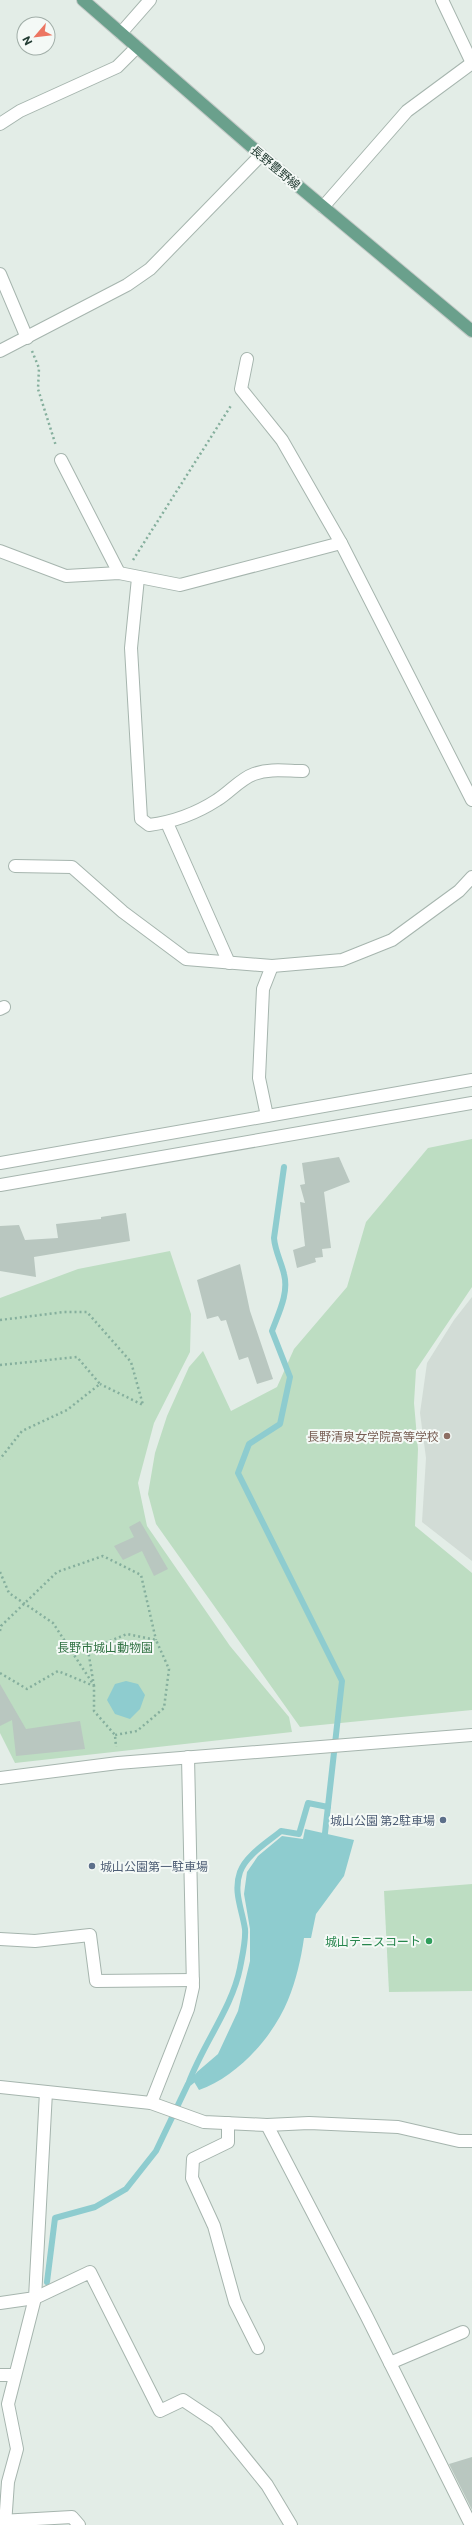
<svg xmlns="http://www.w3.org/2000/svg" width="472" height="2525" viewBox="0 0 472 2525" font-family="Commissioner,'Noto Sans JP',sans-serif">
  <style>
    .built { fill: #d2dcd6 }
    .green { fill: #bdddc2 }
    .water { fill: #8ecccf }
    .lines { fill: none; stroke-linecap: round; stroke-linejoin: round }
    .stream { stroke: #8ecccf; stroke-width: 6 }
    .building { fill: #b9c7c0 }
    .minor-casing { stroke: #a6b5ae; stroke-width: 14 }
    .major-casing { stroke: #c2c9c6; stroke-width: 14 }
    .path { stroke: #85af9d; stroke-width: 2.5; stroke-dasharray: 2 3; stroke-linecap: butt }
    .minor { stroke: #fff; stroke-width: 12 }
    .major { stroke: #6aa08c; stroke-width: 12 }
    .education-dot { fill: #8d6e63; stroke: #f4f9f6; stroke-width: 1.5 }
    .service-dot { fill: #5c6f8a; stroke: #f4f9f6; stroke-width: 1.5 }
    .leisure-dot { fill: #2e9e5b; stroke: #f4f9f6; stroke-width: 1.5 }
    .labels { text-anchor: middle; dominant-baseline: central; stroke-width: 4; stroke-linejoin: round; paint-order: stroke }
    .street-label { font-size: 12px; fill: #243d34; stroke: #f4f9f6 }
    .education-label { font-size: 12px; fill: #785e54; stroke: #f4f9f6; text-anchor: end }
    .park-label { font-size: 12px; fill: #307242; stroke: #f4f9f6 }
    .service-label { font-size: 12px; fill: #4e5e75; stroke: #f4f9f6; text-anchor: end }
    .leisure-label { font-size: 12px; fill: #27864d; stroke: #f4f9f6; text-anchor: end }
  </style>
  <rect width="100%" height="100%" fill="#e3ede7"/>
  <path class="built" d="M472,1297V1561L422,1522L426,1458L420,1413L427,1363L454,1320Z"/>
  <g class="green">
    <path d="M472,1139V1287L416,1370L414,1403L418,1449L415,1526L472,1573V1710L300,1727L156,1524L148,1494L155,1453L167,1416L189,1367L203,1351L231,1411L277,1387L294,1349L347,1287L366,1222L428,1148Z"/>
    <path d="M170,1251L191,1314L190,1352L154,1423L138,1483L147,1526L230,1646L289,1717L292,1732L15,1763L0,1733V1298L78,1269Z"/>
    <path d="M472,1884V1991L389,1992L384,1891Z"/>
  </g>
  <g class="water">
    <path d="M126,1681L138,1684L145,1695L140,1709L130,1719L115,1714L107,1700L115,1684Z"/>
    <path d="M305,1829L354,1840L344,1876L316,1914L311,1938H304C301,1959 296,1981 288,2000C273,2037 237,2077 199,2090L193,2080L197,2072L218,2054L238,2011L250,1961V1929L244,1894L247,1872L258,1856L282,1836L303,1839Z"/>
  </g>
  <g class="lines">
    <g class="stream">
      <path d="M284,1167L274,1238C275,1251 281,1261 284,1274C289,1293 279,1312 272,1331L290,1377L280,1424L249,1444L238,1473L342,1681L324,1842"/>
      <path d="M189,2082C203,2044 232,2008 240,1968C242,1957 246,1941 245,1929C242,1909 233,1892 240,1872C246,1855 268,1842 281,1831L299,1834L308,1803L328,1807"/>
      <path d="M47,2282L55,2218L95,2207L126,2189L156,2151L188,2084L199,2075"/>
    </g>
  </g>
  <g class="building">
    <path d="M339,1157L350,1182L324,1192L331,1248L322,1249L323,1257L315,1258L316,1262L297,1268L293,1250L305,1246L300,1202L305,1203L300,1185L305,1184L302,1163Z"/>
    <path d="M126,1213L130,1241L34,1257L36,1277L0,1271V1226L19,1225L25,1240L58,1238L56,1224L101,1219V1217Z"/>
    <path d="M240,1264L250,1311L273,1379L257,1384L248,1357L239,1360L226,1320L221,1321L218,1316L207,1319L197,1280Z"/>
    <path d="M140,1521L168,1569L154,1576L142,1551L123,1560L114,1546L134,1537L129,1527Z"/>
    <path d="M0,1684L26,1729L80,1721L85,1749L16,1756L12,1720L0,1726Z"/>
    <path d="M472,2457V2510L449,2464Z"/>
  </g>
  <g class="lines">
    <g class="minor-casing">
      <g id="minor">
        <path d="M442,0L472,63"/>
        <path d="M121,33L150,0"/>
        <path d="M0,124L20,111L117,67L137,47"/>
        <path d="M323,207L407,111L472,63"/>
        <path d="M0,274L27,338"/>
        <path d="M0,351L127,285L150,269L261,155"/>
        <path d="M247,359L241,389L282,440L341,543L472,800"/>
        <path d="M61,460L119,573"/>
        <path d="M0,551L66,576L119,573L180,585L341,543"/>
        <path d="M138,578L131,648L141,819L149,825C172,822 197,813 217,800C230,792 240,779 254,774C270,768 287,771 303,771"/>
        <path d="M167,823L229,963"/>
        <path d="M15,866L72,867L123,912L186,959L272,966L342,960L392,940L459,891L472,877"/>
        <path d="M0,1009L4,1007"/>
        <path d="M267,1116L259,1078L263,989L272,966"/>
        <path d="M0,1163L472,1080"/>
        <path d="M0,1185L472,1103"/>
        <path d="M0,1778L118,1763L472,1735"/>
        <path d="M0,1939L35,1941L90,1935L96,1981L193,1980"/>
        <path d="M0,2087L151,2103L204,2122L267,2125L309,2123L398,2127L459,2141H472"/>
        <path d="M151,2103L188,2009L193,1987L188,1757"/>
        <path d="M228,2123V2142L193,2159L192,2178L214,2226L235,2302L258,2348"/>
        <path d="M267,2125L366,2315L471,2525"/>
        <path d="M0,2303L35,2298L46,2092"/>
        <path d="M390,2363L463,2332"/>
        <path d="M0,2375H14"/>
        <path d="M0,2521L72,2517L79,2525"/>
        <path d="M5,2525L8,2482L17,2449L8,2404L35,2298L90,2272L160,2411L183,2400L216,2422L267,2485L291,2525"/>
      </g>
    </g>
    <g class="major-casing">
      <path id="major" d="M83,0L261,155L472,331"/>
    </g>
    <g class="path">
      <path d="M32,351L39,368L38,389L56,446"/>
      <path d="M133,560L232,404"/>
      <path d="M0,1320L64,1312H87L131,1362L143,1405L100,1384"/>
      <path d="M0,1365L77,1357L100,1384L67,1410L22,1431L0,1459"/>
      <path d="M0,1572L9,1593L53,1623L93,1684"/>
      <path d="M0,1631L1,1626L57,1572L103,1556L141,1575L156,1640"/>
      <path d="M0,1673L27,1689L58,1671L94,1686V1711L115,1735L116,1747"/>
      <path d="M94,1686L88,1650L127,1634L156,1640L169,1669L164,1708L137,1731L115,1735"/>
    </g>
    <use href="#minor" class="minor"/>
    <use href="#major" class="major"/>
  </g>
  <circle class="education-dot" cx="447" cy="1436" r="4"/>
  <g class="service-dot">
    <circle cx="443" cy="1820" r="4"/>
    <circle cx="92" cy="1866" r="4"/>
  </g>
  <circle class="leisure-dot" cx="429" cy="1941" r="4"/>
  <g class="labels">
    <g class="street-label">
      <text transform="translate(276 167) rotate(40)">長野豊野線</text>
    </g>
    <g class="education-label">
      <text x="439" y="1436">長野清泉女学院高等学校</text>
    </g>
    <g class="park-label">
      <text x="105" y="1647">長野市城山動物園</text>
    </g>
    <g class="service-label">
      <text x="435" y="1820">城山公園 第2駐車場</text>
      <text x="100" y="1866" text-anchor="start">城山公園第一駐車場</text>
    </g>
    <g class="leisure-label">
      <text x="421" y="1941">城山テニスコート</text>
    </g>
  </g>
  <g transform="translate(36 36) rotate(242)"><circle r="19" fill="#f4f9f6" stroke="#a1aea8"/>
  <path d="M0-3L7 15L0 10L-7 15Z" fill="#ec7562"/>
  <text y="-6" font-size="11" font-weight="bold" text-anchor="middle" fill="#243d34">N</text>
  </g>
</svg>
